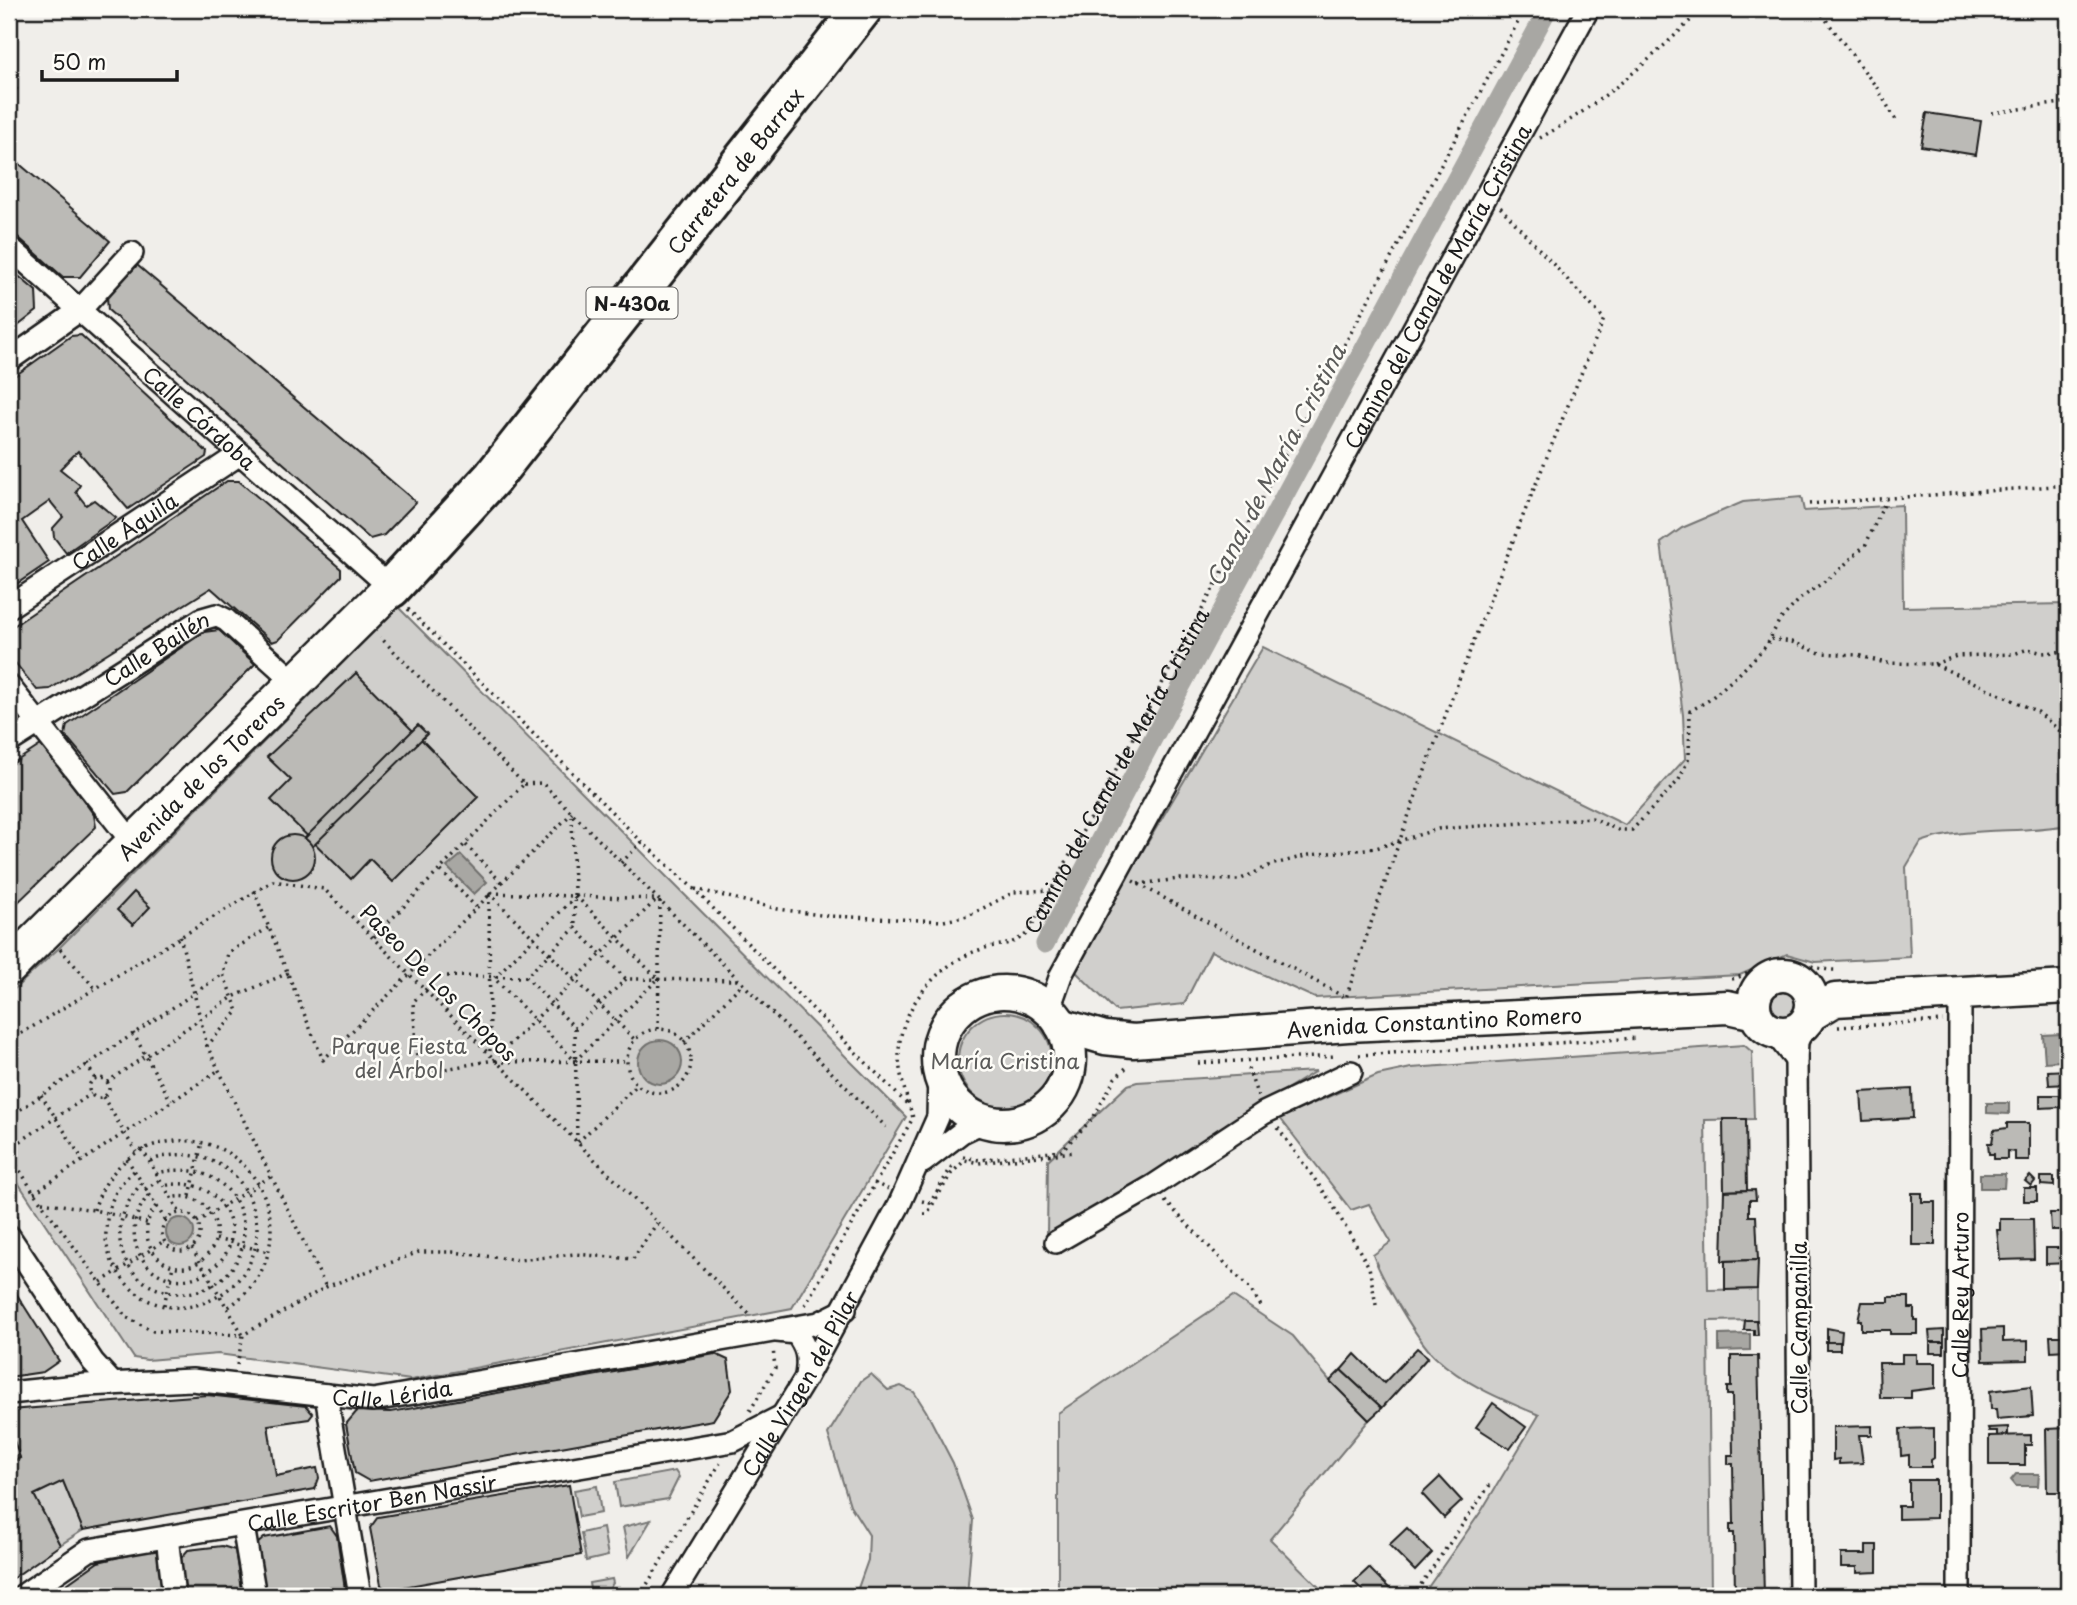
<svg xmlns="http://www.w3.org/2000/svg" width="2077" height="1605" viewBox="0 0 2077 1605" font-family="'Playpen Sans',sans-serif">
  <style>
    .green { fill: #d0cfcc; stroke: #767674; stroke-width: 2 }
    .water { fill: #a8a7a3; stroke: #706f6d; stroke-width: 2 }
    .lines { fill: none; stroke-linecap: round; stroke-linejoin: round }
    .canal { stroke: #a8a7a3; stroke-width: 19 }
    .building { fill: #bbbab6; stroke: #1c1c1c; stroke-width: 2 }
    .street-casing { stroke: #1c1c1c; stroke-width: 26 }
    .secondary-casing { stroke: #1c1c1c; stroke-width: 37 }
    .primary-casing { stroke: #1c1c1c; stroke-width: 40 }
    .highway-casing { stroke: #1c1c1c; stroke-width: 44 }
    .path { stroke: #1c1c1c; stroke-width: 3.5; stroke-dasharray: 2 5; stroke-linecap: butt }
    .street { stroke: #fdfcf7; stroke-width: 21 }
    .secondary { stroke: #fdfcf7; stroke-width: 32 }
    .primary { stroke: #fdfcf7; stroke-width: 35 }
    .highway { stroke: #fdfcf7; stroke-width: 38 }
    .labels { text-anchor: middle; dominant-baseline: central; stroke-width: 5; stroke-linejoin: round; paint-order: stroke }
    .shield { fill: #fdfcf7; stroke: #605f5e; stroke-width: 2 }
    .shield-label { font-size: 19px; font-weight: bold; fill: #1c1c1c }
    .street-label { font-size: 21px; fill: #1c1c1c; stroke: #fdfcf7 }
    .park-label { font-size: 21px; fill: #5b5b5a; stroke: #fdfcf7 }
    .water-label { font-size: 23px; font-style: italic; fill: #5b5b59; stroke: #fdfcf7 }
  </style>
  <rect width="100%" height="100%" fill="#f0eeea"/>
  <filter id="ink" filterUnits="userSpaceOnUse"><feTurbulence type="fractalNoise" baseFrequency=".0143" numOctaves="2"/><feDisplacementMap in="SourceGraphic" scale="14" xChannelSelector="R" yChannelSelector="G"/><feConvolveMatrix kernelMatrix="1 2 1 2 8 2 1 2 1" color-interpolation-filters="sRGB"/></filter>
  <g filter="url(#ink)">
    <g class="green">
      <path d="M1801,497L1804,511L1902,505L1903,607L2068,604V825C2020,834 1967,826 1921,842L1906,867L1910,957L1815,962L1787,954L1740,975L1315,998L1211,951L1184,1004L1116,1011L1073,969L1263,647L1625,825L1685,759L1683,715L1661,543L1682,528L1743,502Z"/>
      <path d="M398,607L906,1117L792,1308L411,1380L218,1354L147,1360L134,1358L9,1169V994L59,948Z"/>
      <circle cx="1784" cy="1003" r="16"/>
      <circle cx="1005" cy="1060" r="47"/>
      <path d="M1744,1045L1752,1052L1754,1119L1705,1120L1708,1290L1757,1289V1320L1708,1321L1711,1596H1422L1482,1510L1539,1415C1503,1400 1464,1384 1435,1357C1417,1340 1382,1279 1373,1255L1391,1242L1369,1204L1351,1210L1280,1118L1378,1075L1411,1068Z"/>
      <path d="M1316,1071L1238,1119L1163,1170L1047,1235L1048,1160L1128,1085L1137,1082Z"/>
      <path d="M1233,1296L1293,1336L1330,1381L1369,1420L1270,1539L1328,1596H1058V1413Z"/>
      <path d="M871,1374L888,1390L901,1386L914,1392L926,1411L953,1463L973,1520L967,1596H868L857,1591L868,1560L869,1535L850,1505L828,1434L861,1381Z"/>
      <path d="M675,1471L679,1477L668,1499L619,1507L615,1482Z"/>
      <path d="M63,1481L83,1530L60,1545L34,1495Z"/>
      <path d="M597,1486L601,1513L579,1517L574,1490Z"/>
      <path d="M651,1520L629,1557L623,1527Z"/>
      <path d="M603,1528L608,1556L586,1561L581,1533Z"/>
      <path d="M612,1579L613,1583L605,1596H591L589,1583Z"/>
    </g>
    <g class="water">
      <path d="M461,855L487,882L474,894L447,867Z"/>
      <path d="M2060,1034L2061,1061L2045,1062L2043,1035Z"/>
      <circle cx="660" cy="1062" r="22"/>
      <path d="M1987,1103H2009V1114L1987,1113Z"/>
      <path d="M1980,1174H2005L2004,1188H1980Z"/>
      <circle cx="180" cy="1232" r="14"/>
      <path d="M1750,1334V1350L1719,1351V1335Z"/>
      <path d="M2016,1474H2039L2038,1486H2016L2011,1480Z"/>
    </g>
    <g class="lines">
      <path class="canal" d="M1045,944L1157,731L1548,9"/>
    </g>
    <g class="building">
      <path d="M9,83L17,89L9,99Z"/>
      <path d="M1927,113L1981,121L1976,155L1921,146Z"/>
      <path d="M9,155L110,241L80,277H63L9,229Z"/>
      <path d="M137,265L416,502L384,535L370,539L108,310L107,297Z"/>
      <path d="M9,268L36,291L37,311L9,333Z"/>
      <path d="M81,335L207,452L206,457L128,509L78,451L60,469L80,485L76,492L86,505L94,500L116,518L66,553L54,537L53,528L63,517L50,501L22,521L49,562L9,589V380L71,336Z"/>
      <path d="M227,481H239L341,569V576L278,640L272,642L211,588L50,689L37,690L9,655V629Z"/>
      <path d="M219,630L255,664L127,792L115,794L65,735L67,725L204,632Z"/>
      <path d="M356,673L478,797L393,882L370,859L351,879L271,800L291,780L267,757Z"/>
      <path d="M418,725L427,734L303,856L296,847Z"/>
      <path d="M41,745L47,750L94,815L96,827L9,911V766Z"/>
      <circle cx="293" cy="857" r="22"/>
      <path d="M134,892L150,907L133,925L117,910Z"/>
      <path d="M2068,1070V1084L2049,1085L2048,1071Z"/>
      <path d="M1912,1089L1913,1118L1863,1121L1861,1092Z"/>
      <path d="M2040,1095H2060V1107L2040,1108Z"/>
      <path d="M1723,1119H1746L1747,1190L1724,1191Z"/>
      <path d="M2007,1123H2029V1160H2015V1152L2007,1151V1159H1994V1154H1989L1988,1143H1992L1994,1130L2007,1128Z"/>
      <path d="M2030,1176L2035,1181L2031,1186L2025,1181Z"/>
      <path d="M2041,1177H2054V1186L2041,1185Z"/>
      <rect x="2024" y="1188" width="13" height="13"/>
      <path d="M1755,1190L1756,1200H1749V1216H1756L1758,1260L1722,1261L1724,1191Z"/>
      <path d="M1912,1193H1922V1202H1935V1245H1912Z"/>
      <path d="M2050,1213H2068V1263L2046,1264V1248H2062V1230H2051Z"/>
      <path d="M2000,1219H2033L2034,1259L2000,1260L1997,1230H2000Z"/>
      <path d="M1758,1260L1757,1289L1725,1290V1261Z"/>
      <path d="M9,1282L59,1361L43,1372L9,1377Z"/>
      <path d="M1889,1297H1909V1308H1914V1320H1917V1334H1890V1330H1861V1320H1858L1862,1302H1889Z"/>
      <path d="M1745,1320H1757L1758,1335H1754V1330H1744Z"/>
      <path d="M1827,1328L1842,1331L1841,1342H1827Z"/>
      <path d="M2003,1328V1342L2028,1341V1360L1983,1361L1982,1329Z"/>
      <path d="M1944,1330V1342H1930L1929,1331Z"/>
      <path d="M2050,1336H2066V1350L2051,1351Z"/>
      <rect x="1826" y="1342" width="14" height="8"/>
      <rect x="1930" y="1342" width="14" height="11"/>
      <path d="M1417,1348L1428,1357L1382,1408L1341,1370L1355,1354L1384,1383Z"/>
      <path d="M715,1354L728,1360L732,1390L713,1420L369,1481L355,1473L346,1424L357,1411L391,1412Z"/>
      <path d="M1902,1354H1916V1363H1935V1388L1911,1391V1398H1880L1879,1363H1902Z"/>
      <path d="M1731,1356H1758L1764,1596H1731V1593H1735L1734,1533H1730V1524H1734L1733,1464H1728V1455H1733L1732,1395H1727V1387H1731Z"/>
      <path d="M1341,1370L1382,1408L1369,1420L1330,1381Z"/>
      <path d="M2031,1386L2033,1416L1997,1419L1996,1409H1991L1990,1391Z"/>
      <path d="M207,1395L306,1406L313,1414L309,1419L268,1425L276,1476L317,1468L319,1478L315,1489L83,1530L63,1481L34,1495L60,1545L9,1581V1463L20,1458L9,1427V1410Z"/>
      <path d="M1493,1403L1526,1427L1510,1449L1476,1427Z"/>
      <path d="M1872,1426V1435H1859L1863,1463L1839,1464V1459L1833,1460V1427Z"/>
      <path d="M9,1427L20,1458L9,1463Z"/>
      <path d="M2008,1427V1435L1997,1436V1431H1989L1988,1428Z"/>
      <path d="M1934,1428V1458L1931,1460V1467H1909V1455L1901,1456L1900,1429Z"/>
      <path d="M2068,1428V1492H2047L2046,1429Z"/>
      <path d="M2031,1435V1445H2025V1465H1989V1436Z"/>
      <path d="M1440,1477L1462,1501L1444,1518L1422,1494Z"/>
      <path d="M1909,1480H1936V1518L1898,1519V1506H1909Z"/>
      <path d="M569,1485L581,1555L387,1590L381,1585L370,1528L378,1517Z"/>
      <path d="M330,1526L337,1536L346,1596H264L255,1546L264,1538Z"/>
      <path d="M1407,1528L1432,1553L1415,1571L1389,1545Z"/>
      <path d="M1866,1545H1877V1572L1857,1573V1567H1841V1554H1866Z"/>
      <path d="M222,1546L235,1550L242,1596H184L180,1559L188,1550Z"/>
      <path d="M155,1549L161,1556L166,1596H50L98,1562Z"/>
      <rect x="2065" y="1555" width="3" height="25"/>
      <path d="M1369,1568L1397,1596H1368L1354,1582Z"/>
      <rect x="1984" y="1591" width="26" height="5"/>
    </g>
    <g class="lines">
      <g class="street-casing">
        <g id="street">
          <path id="s2" d="M9,247L391,588"/>
          <path d="M9,360L80,310L132,253"/>
          <path id="s3" d="M9,607L240,454"/>
          <path d="M9,686L133,843"/>
          <path id="s4" d="M9,742L202,619L216,615L226,620L297,684"/>
          <path id="s5" d="M1049,1009L1061,975L1588,9"/>
          <path d="M1774,1032L1796,1060"/>
          <path d="M923,1162L962,1132L985,1121"/>
          <path d="M9,1236L93,1362L113,1384"/>
          <path d="M1056,1242L1153,1186L1264,1113L1351,1072"/>
          <path d="M777,1331L796,1333C807,1348 809,1357 806,1376"/>
          <path id="s6" d="M9,1393L86,1385L192,1380L373,1400L819,1323L845,1310"/>
          <path d="M326,1395L360,1596"/>
          <path d="M243,1526L255,1596"/>
          <path d="M167,1537L174,1596"/>
          <path id="s7" d="M22,1596L89,1550L733,1441L782,1416"/>
          <path id="s8" d="M672,1596L805,1379L899,1205L938,1117L939,1073"/>
          <path d="M1800,1596L1796,1060L1797,1042L1805,1023"/>
          <path id="s9" d="M1959,1596L1960,993"/>
        </g>
      </g>
      <g class="secondary-casing">
        <g id="secondary">
          <circle cx="1783" cy="1004" r="29"/>
          <circle cx="1004" cy="1058" r="66"/>
          <path d="M1810,1015L1835,1000L2068,987"/>
          <path id="s10" d="M1061,1025L1105,1038L1133,1041L1348,1025L1728,1007L1755,1013"/>
        </g>
      </g>
      <g class="primary-casing">
        <g id="primary">
          <path id="s11" d="M9,967L391,588"/>
        </g>
      </g>
      <g class="highway-casing">
        <g id="highway">
          <path id="s12" d="M391,588L493,477L862,9"/>
        </g>
      </g>
      <g class="path">
        <path d="M1818,9L1877,88L1896,120"/>
        <path d="M1992,113L2068,102"/>
        <path d="M1540,138C1600,105 1654,57 1702,9"/>
        <path d="M1809,504L2068,485"/>
        <path d="M408,609L642,842L693,888L909,1106"/>
        <path d="M1771,639L1792,642L1820,653L1857,655L1885,663L1934,664L2038,712L2068,738"/>
        <path d="M1934,664L1957,656L2014,654L2028,649L2043,653L2068,651"/>
        <path d="M524,784L542,783L886,1127"/>
        <path d="M572,816L575,928"/>
        <path d="M466,845L501,882"/>
        <path d="M621,863L642,842"/>
        <path d="M441,871L476,907"/>
        <path d="M1133,881L1346,998C1421,768 1510,543 1604,319L1500,207"/>
        <path d="M1138,884L1180,879L1239,880L1271,865L1309,855L1376,848L1438,829L1592,818L1618,830H1632L1679,780L1689,758L1690,711L1709,700L1739,674L1767,645L1779,621L1800,599L1836,573L1866,544L1886,500"/>
        <path d="M695,889L778,909L828,916L944,921L968,916L1014,892L1051,890"/>
        <path d="M254,891L323,1060L572,813"/>
        <path d="M489,893L635,1040"/>
        <path d="M491,893L655,899"/>
        <path d="M489,895L490,1055"/>
        <path d="M576,896L658,979L575,1061L494,978Z"/>
        <path d="M268,928L228,953L223,974L238,1011L207,1046L326,1287"/>
        <path d="M180,936L207,1046"/>
        <path d="M374,937L524,784L380,637"/>
        <path d="M60,949L95,988"/>
        <path d="M526,977L439,976L413,1002L418,1074L494,1060L657,899"/>
        <path d="M626,979L575,1028L526,977L575,928L626,979L739,980"/>
        <path d="M1732,979C1750,975 1766,961 1784,960C1798,959 1816,971 1838,970"/>
        <path d="M1838,1027L1943,1021"/>
        <path d="M575,1028L577,1141"/>
        <path d="M658,1029L660,901"/>
        <circle cx="659" cy="1061" r="32"/>
        <path d="M133,1033L171,1101"/>
        <path d="M9,1041L273,881L324,889L750,1315"/>
        <path d="M684,1042L742,984"/>
        <path d="M1359,1055L1638,1038"/>
        <path d="M496,1062L627,1061"/>
        <path d="M1198,1063L1337,1056"/>
        <path d="M87,1064L95,1079"/>
        <path d="M1248,1068L1258,1097"/>
        <circle cx="99" cy="1088" r="10"/>
        <path d="M107,1082L233,997L288,973"/>
        <path d="M41,1095L83,1160"/>
        <path d="M103,1097L136,1152"/>
        <path d="M9,1117L223,974"/>
        <path d="M1278,1128L1331,1202L1369,1267L1376,1305"/>
        <path d="M578,1142L637,1085"/>
        <path d="M9,1149L91,1094"/>
        <path d="M142,1149L180,1213"/>
        <path d="M9,1153L34,1193L126,1317L153,1331L243,1335"/>
        <path d="M963,1157L979,1160L1061,1151L1093,1118L1115,1078L1128,1066"/>
        <path d="M127,1159L166,1221"/>
        <path d="M134,1171C115,1186 107,1207 106,1231C105,1246 110,1260 118,1272C170,1355 298,1277 244,1188C225,1157 182,1147 150,1161"/>
        <path d="M142,1183C114,1214 109,1258 147,1284C160,1292 179,1295 194,1292C276,1272 252,1150 157,1173"/>
        <path d="M874,1183L888,1189"/>
        <path d="M145,1189L160,1180"/>
        <path d="M34,1193L219,1070"/>
        <path d="M149,1195C108,1242 160,1305 211,1269C256,1238 220,1171 164,1186"/>
        <path d="M190,1196L202,1142"/>
        <path d="M922,1201L930,1203L952,1166"/>
        <path d="M1165,1201L1250,1289L1261,1306"/>
        <path d="M42,1202L94,1210L147,1223"/>
        <path d="M9,1204L19,1219"/>
        <path d="M156,1206C127,1242 172,1287 204,1258C233,1232 206,1188 171,1198"/>
        <path d="M94,1210C103,1180 123,1155 154,1145C257,1115 317,1249 227,1308"/>
        <circle cx="181" cy="1232" r="19"/>
        <path d="M924,1214H927L951,1174L965,1160L979,1163L1073,1152"/>
        <path d="M197,1222L270,1177"/>
        <path d="M216,1239L268,1252"/>
        <path d="M192,1248L243,1335"/>
        <path d="M101,1282L164,1241"/>
        <path d="M164,1305L173,1266"/>
        <path id="s1" d="M805,1305L913,1118C907,1097 899,1077 899,1055C898,1010 937,964 979,950C1001,942 1006,949 1028,933L1525,9"/>
        <path d="M237,1365L243,1335L326,1287L419,1252H453L518,1260L575,1254L633,1259L657,1223"/>
        <path d="M750,1411L775,1368L773,1348"/>
        <path d="M640,1596L720,1463"/>
        <path d="M1413,1596L1490,1485"/>
      </g>
      <use href="#street" class="street"/>
      <use href="#secondary" class="secondary"/>
      <use href="#primary" class="primary"/>
      <use href="#highway" class="highway"/>
    </g>
  </g>
  <g class="labels">
    <rect class="shield" x="586.5" y="287.5" width="91" height="31" rx="5"/>
    <g class="shield-label">
      <text x="632" y="303">N-430a</text>
    </g>
    <g class="street-label">
      <text stroke="none"><textPath href="#s12" startOffset="541">Carretera de Barrax</textPath></text>
      <text stroke="none"><textPath href="#s5" startOffset="821">Camino del Canal de María Cristina</textPath></text>
      <text stroke="none"><textPath href="#s2" startOffset="256">Calle Córdoba</textPath></text>
      <text stroke="none"><textPath href="#s3" startOffset="138">Calle Águila</textPath></text>
      <text stroke="none"><textPath href="#s4" startOffset="175">Calle Bailén</textPath></text>
      <text stroke="none"><textPath href="#s1" startOffset="658">Camino del Canal de María Cristina</textPath></text>
      <text stroke="none"><textPath href="#s11" startOffset="270">Avenida de los Toreros</textPath></text>
      <text transform="translate(439 982) rotate(45)">Paseo De Los Chopos</text>
      <text stroke="none"><textPath href="#s10" startOffset="376">Avenida Constantino Romero</textPath></text>
      <text stroke="none"><textPath href="#s9" startOffset="301">Calle Rey Arturo</textPath></text>
      <text transform="translate(1798 1328) rotate(-90)">Calle Campanilla</text>
      <text stroke="none"><textPath href="#s8" startOffset="248">Calle Virgen del Pilar</textPath></text>
      <text stroke="none"><textPath href="#s6" startOffset="385">Calle Lérida</textPath></text>
      <text stroke="none"><textPath href="#s7" startOffset="368">Calle Escritor Ben Nassir</textPath></text>
    </g>
    <g class="park-label">
      <text x="399" y="1045">Parque Fiesta<tspan x="399" dy="24">del Árbol</tspan></text>
      <text x="1005" y="1060">María Cristina</text>
    </g>
    <g class="water-label">
      <text transform="translate(1275 465) rotate(-62)">Canal de María Cristina</text>
    </g>
  </g>
  <rect width="2077" height="1605" fill="none" stroke="#fdfcf7" stroke-width="35"/>
  <rect x="18" y="18" width="2042" height="1570" fill="none" stroke="#1c1c1c" stroke-width="2.5" filter="url(#ink)"/>
  <path d="M42 70v10h135v-10" fill="none" stroke="#1c1c1c" stroke-width="3.5"/>
  <text x="52" y="70" font-size="21" fill="#1c1c1c" stroke="#fdfcf7" stroke-width="5" paint-order="stroke">50 m</text>
</svg>
